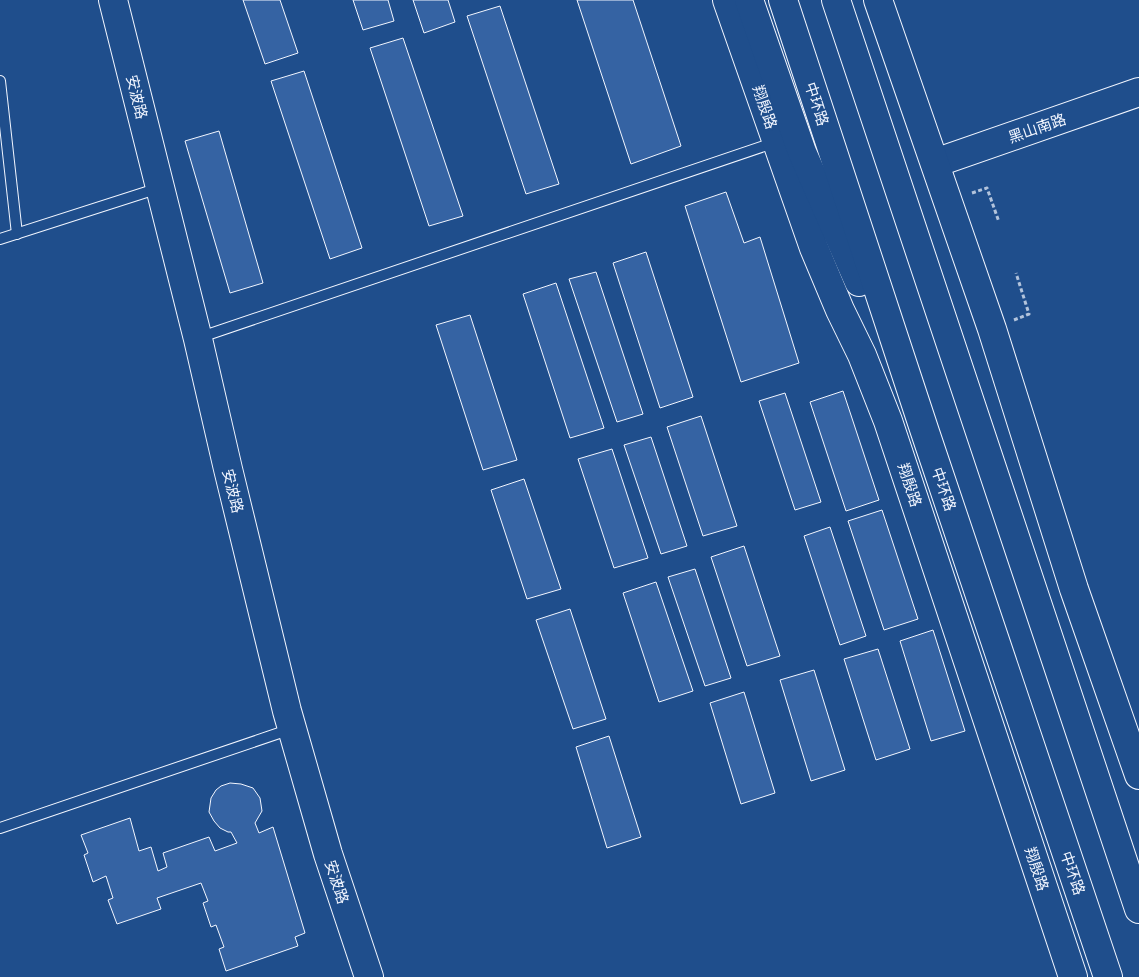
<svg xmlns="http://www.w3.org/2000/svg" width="1139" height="977" viewBox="0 0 1139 977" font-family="Mulish,'Noto Sans SC',sans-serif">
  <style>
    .building { fill: #3563a3; stroke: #f2f6ff }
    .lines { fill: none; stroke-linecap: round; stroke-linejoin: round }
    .lane-casing { stroke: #f2f6ff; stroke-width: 12 }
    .secondary-casing { stroke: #f2f6ff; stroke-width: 30 }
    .primary-casing { stroke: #f2f6ff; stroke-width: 30 }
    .highway-casing { stroke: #f2f6ff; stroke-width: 30 }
    .path { stroke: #b3c4dc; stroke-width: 3; stroke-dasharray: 4 2.5; stroke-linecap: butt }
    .lane { stroke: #1f4e8c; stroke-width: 10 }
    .secondary { stroke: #1f4e8c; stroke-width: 28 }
    .primary { stroke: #1f4e8c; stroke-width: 28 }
    .highway { stroke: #1f4e8c; stroke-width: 28 }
    .labels { text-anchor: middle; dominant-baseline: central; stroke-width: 4; stroke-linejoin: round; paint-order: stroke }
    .street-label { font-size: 15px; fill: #f2f6ff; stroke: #1f4e8c }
  </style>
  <rect width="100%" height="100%" fill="#1f4e8c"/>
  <g class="building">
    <path d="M243,0H280L298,53L265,64Z"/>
    <path d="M353,0H388L394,21L363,30Z"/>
    <path d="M413,0H448L455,22L424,33Z"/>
    <path d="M577,0H633L681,146L631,164Z"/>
    <path d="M500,6L559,184L526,194L467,16Z"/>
    <path d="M403,38L463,216L429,226L370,48Z"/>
    <path d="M304,71L362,248L330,259L271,81Z"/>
    <path d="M219,131L263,283L230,293L185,141Z"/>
    <path d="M726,192L744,243L760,237L799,363L741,382L685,206Z"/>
    <path d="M646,252L693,397L660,408L613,263Z"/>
    <path d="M596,272L643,414L617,422L569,279Z"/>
    <path d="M556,283L604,428L570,438L523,294Z"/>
    <path d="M470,315L517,460L483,470L436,325Z"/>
    <path d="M843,391L879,500L846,511L810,402Z"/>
    <path d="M785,393L821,502L795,510L759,401Z"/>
    <path d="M701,416L737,526L703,536L667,427Z"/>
    <path d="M651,437L687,546L661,554L624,445Z"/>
    <path d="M612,449L648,558L614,568L578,459Z"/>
    <path d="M524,479L561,589L527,599L491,490Z"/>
    <path d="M882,510L918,619L884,630L848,521Z"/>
    <path d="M830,527L866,636L840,645L804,536Z"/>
    <path d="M744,546L780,656L747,666L711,557Z"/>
    <path d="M695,569L731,678L705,686L668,577Z"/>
    <path d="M656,582L693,691L659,702L623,593Z"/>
    <path d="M570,609L606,719L573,729L536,620Z"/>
    <path d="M933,630L965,731L931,741L900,641Z"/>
    <path d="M878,649L910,749L876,760L844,659Z"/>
    <path d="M814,670L845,770L811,781L780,680Z"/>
    <path d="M744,692L775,793L741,804L710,703Z"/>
    <path d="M609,736L641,837L607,848L576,747Z"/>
    <path d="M230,783L241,784L253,788L260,798L262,811L255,823L259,833L273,827L305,933L295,937L298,946L226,971L219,949L224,947L216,925L211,927L203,903L208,901L201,883L157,898L161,909L117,924L108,900L113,898L106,876L93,882L84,855L88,853L81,835L130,818L139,851L151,847L158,871L167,867L163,853L209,837L215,851L237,843L231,832H228L220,828L214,821L209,812L211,798L216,790L221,786Z"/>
  </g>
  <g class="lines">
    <g class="lane-casing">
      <g id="lane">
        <path d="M0,81L17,234"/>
        <path d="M0,239L159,188"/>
        <path d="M198,338L776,142"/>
        <path d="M0,828L291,729"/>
      </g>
    </g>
    <g class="secondary-casing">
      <g id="secondary">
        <path d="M113,0L198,339L228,469L287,711L328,854L369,977"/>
        <path d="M935,163L1139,92"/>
      </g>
    </g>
    <g class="primary-casing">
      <g id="primary">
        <path d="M727,0L814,248L840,310L862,355L888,421L1073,977"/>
        <path d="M878,0L992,329L1074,589L1139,775"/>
      </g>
    </g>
    <g class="highway-casing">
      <g id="highway">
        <path d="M749,0L802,152L859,282"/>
        <path d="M783,0L925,432L1108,977"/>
        <path d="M836,0L1139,909"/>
      </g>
    </g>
    <g class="path">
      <path d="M972,193L987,188L999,222"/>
      <path d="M1014,320L1029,314L1016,273"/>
    </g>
    <use href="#lane" class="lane"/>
    <use href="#secondary" class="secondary"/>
    <use href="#primary" class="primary"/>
    <use href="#highway" class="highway"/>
  </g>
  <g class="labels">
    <g class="street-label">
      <text transform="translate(137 97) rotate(76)">安波路</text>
      <text transform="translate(817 104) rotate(72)">中环路</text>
      <text transform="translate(765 107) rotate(71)">翔殷路</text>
      <text transform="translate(1037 128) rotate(-19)">黑山南路</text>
      <text transform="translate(910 485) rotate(72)">翔殷路</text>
      <text transform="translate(944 489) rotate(71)">中环路</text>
      <text transform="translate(233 491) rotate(76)">安波路</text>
      <text transform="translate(1037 869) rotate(72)">翔殷路</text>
      <text transform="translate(1073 873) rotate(71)">中环路</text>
      <text transform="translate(337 882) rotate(72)">安波路</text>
    </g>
  </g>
</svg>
